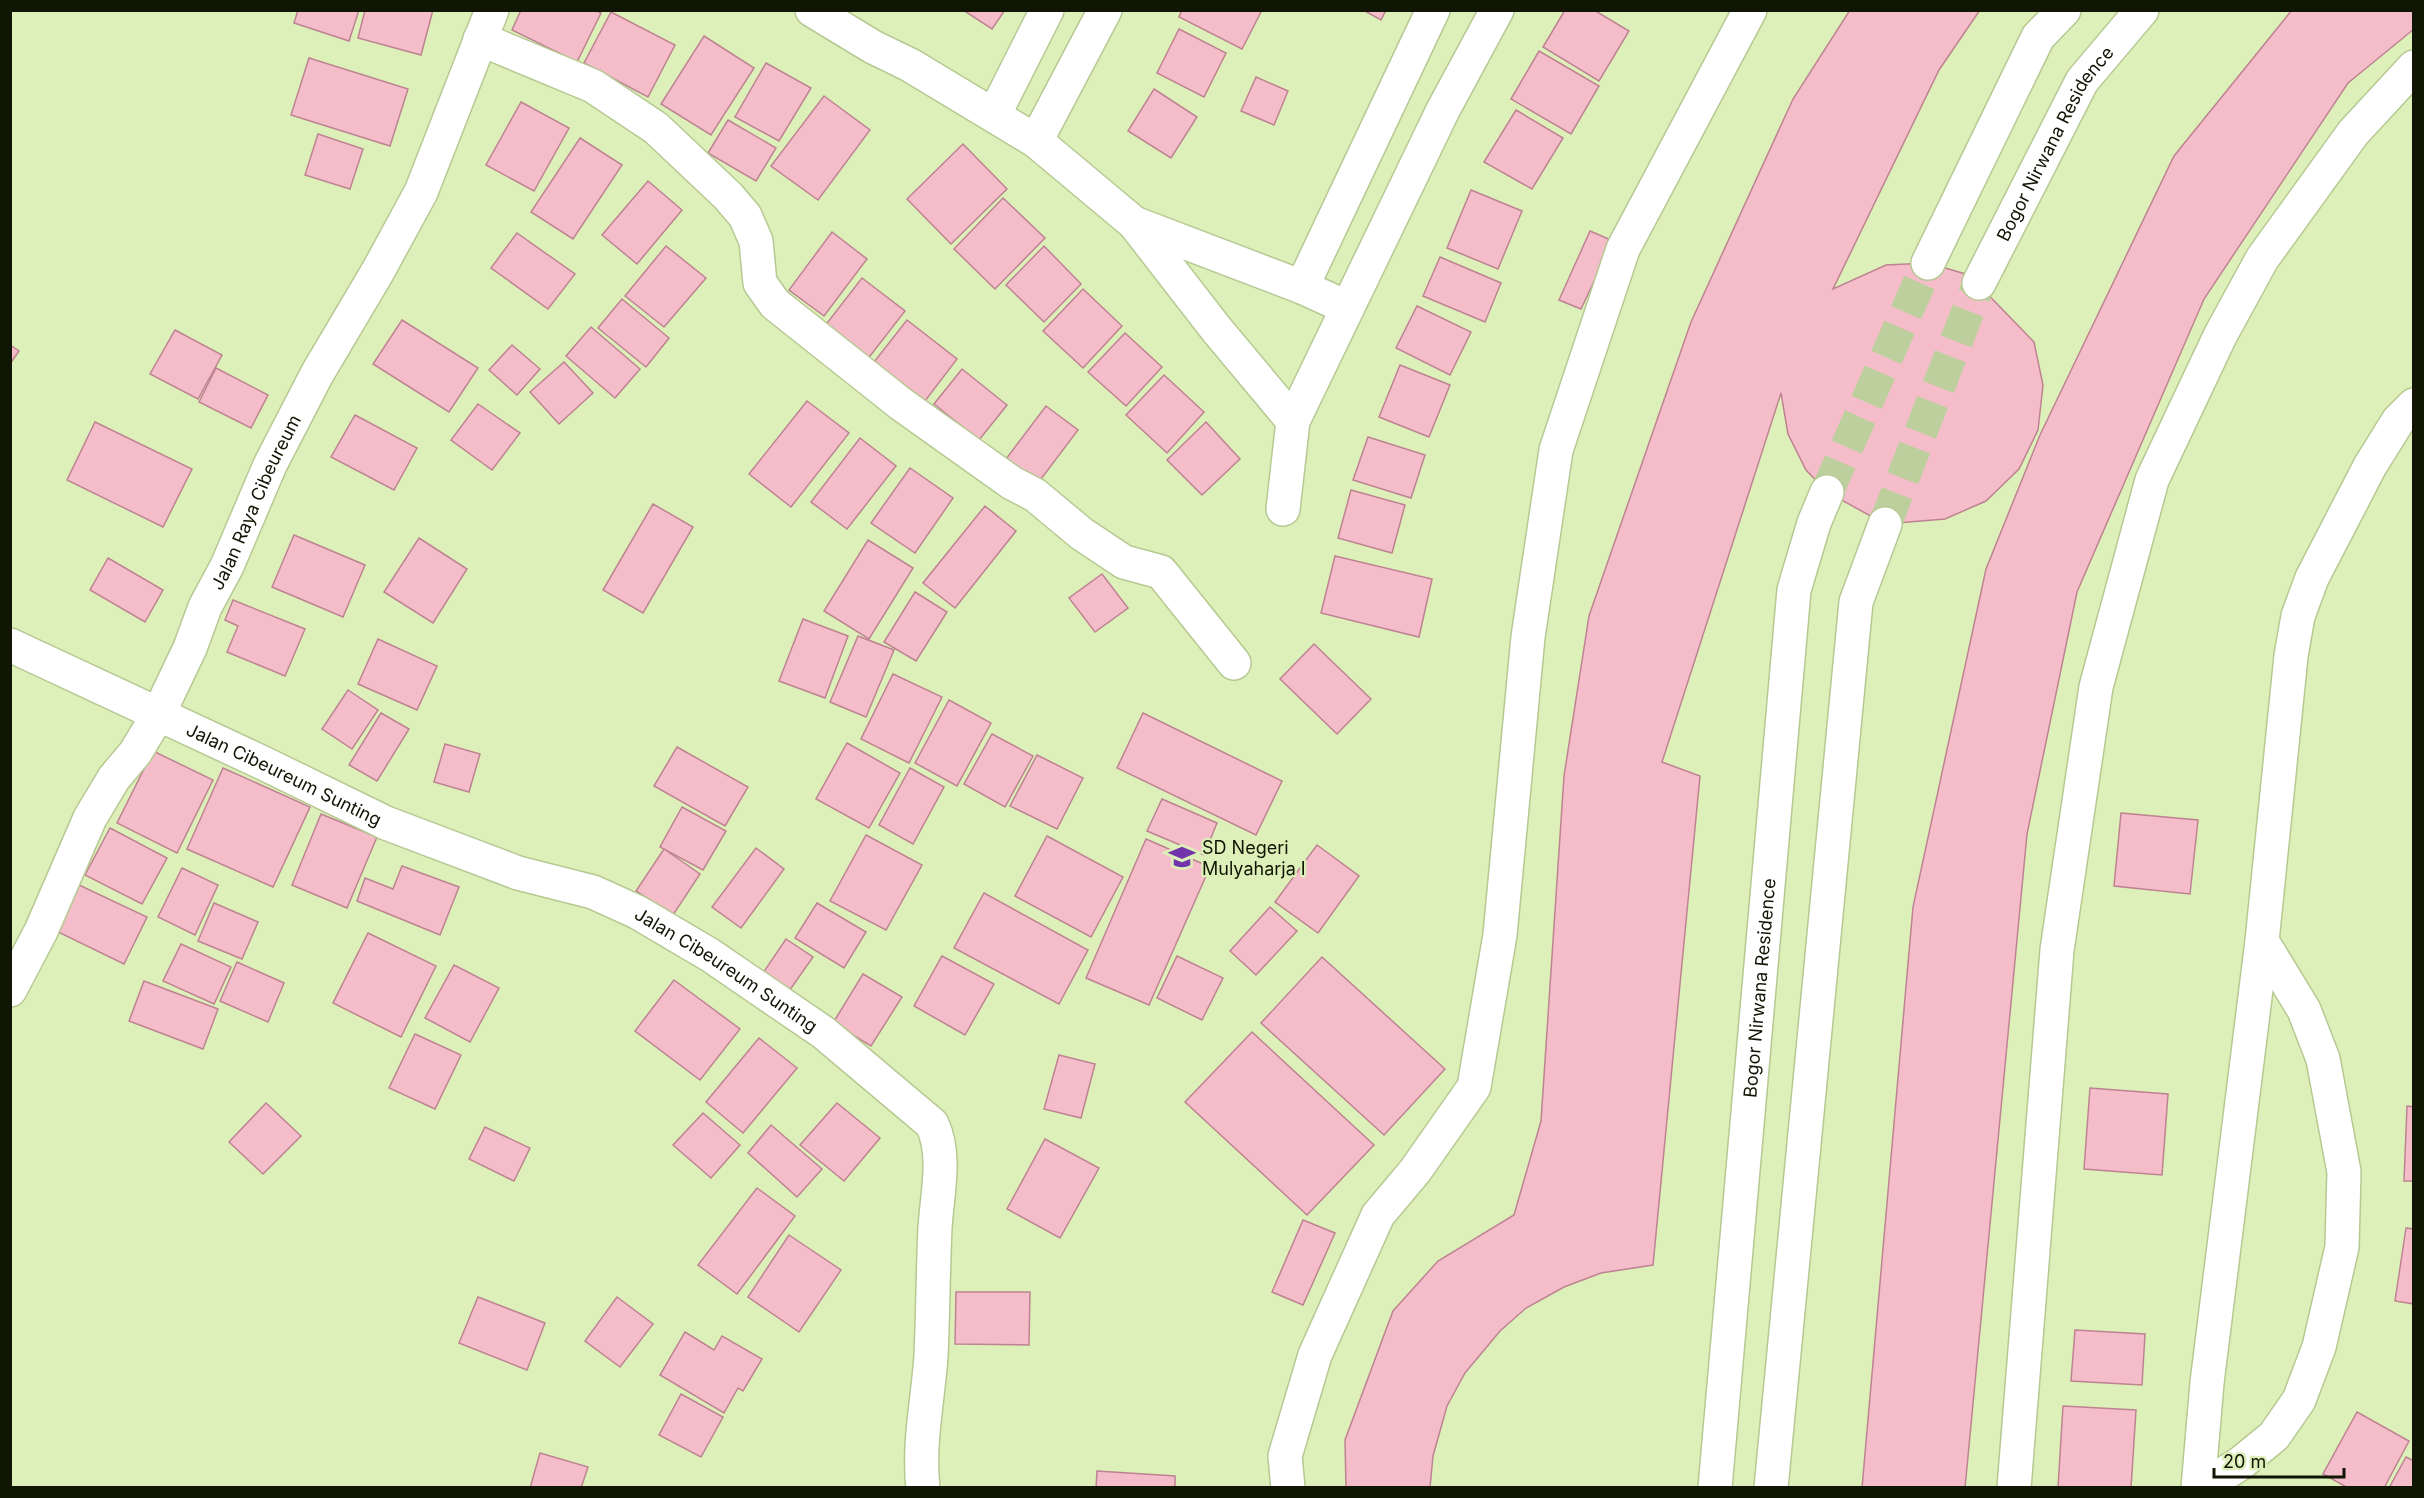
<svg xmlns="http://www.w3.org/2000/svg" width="2424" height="1498" viewBox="0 0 2424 1498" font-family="Inter,sans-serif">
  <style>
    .building { fill: #f5bdca; stroke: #be8391; stroke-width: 1.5 }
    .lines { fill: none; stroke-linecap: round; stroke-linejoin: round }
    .minor-tunnel { stroke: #becf9e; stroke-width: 33; stroke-dasharray: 33 16; stroke-linecap: butt }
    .minor-casing { stroke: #b6c993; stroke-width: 36 }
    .minor { stroke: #fff; stroke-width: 33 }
    .labels { text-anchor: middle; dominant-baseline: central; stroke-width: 4.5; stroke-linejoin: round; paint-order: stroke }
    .street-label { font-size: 18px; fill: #101603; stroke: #ddf0b9 }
    .poi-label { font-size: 18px; fill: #101603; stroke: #ddf0b9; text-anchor: start }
  </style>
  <rect width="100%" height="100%" fill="#ddf0b9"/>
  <g class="building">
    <path d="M298,10H359L349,41L294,23Z"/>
    <path d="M365,10H433L421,55L358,38Z"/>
    <path d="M521,10H595L601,13L577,62L512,30Z"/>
    <path d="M963,10H1005L992,29Z"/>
    <path d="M1182,10H1262L1242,49L1179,17Z"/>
    <path d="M1363,10H1386L1381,20Z"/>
    <path d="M1565,10H1594L1629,31L1599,81L1543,47Z"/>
    <path d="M1850,10H1980L1939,70L1833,289L1886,265L1928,263L1969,275L2034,342L2043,385L2038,430L2019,469L1986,501L1945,519L1885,524L1827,492L1806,470L1788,434L1781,393L1662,762L1700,776L1653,1265L1601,1273L1564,1287L1526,1308L1500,1331L1465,1373L1447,1406L1433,1456L1430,1488H1346L1345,1440L1393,1311L1438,1261L1514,1215L1541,1121L1564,776L1589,616L1691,322L1793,99Z"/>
    <path d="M2292,10H2414V29L2348,83L2204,299L2077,592L2027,834L1965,1488H1862L1913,907L1986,569L2040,435L2174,156Z"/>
    <path d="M611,12L675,45L648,97L584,63Z"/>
    <path d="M1179,29L1226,53L1204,97L1157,73Z"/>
    <path d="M704,36L754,68L711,135L661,104Z"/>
    <path d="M1539,51L1599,86L1571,134L1511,99Z"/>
    <path d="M309,58L408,89L390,146L291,115Z"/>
    <path d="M766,63L811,88L779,141L735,117Z"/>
    <path d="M1256,77L1288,91L1274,125L1241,111Z"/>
    <path d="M1154,89L1197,117L1171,158L1128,131Z"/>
    <path d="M824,96L870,130L818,200L771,166Z"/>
    <path d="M521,102L569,128L534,191L486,165Z"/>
    <path d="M1516,110L1563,138L1532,189L1484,162Z"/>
    <path d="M728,120L776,148L756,181L708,153Z"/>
    <path d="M318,134L363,149L350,189L305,175Z"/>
    <path d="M580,138L622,165L573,239L531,212Z"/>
    <path d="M963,144L1007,189L951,244L907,199Z"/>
    <path d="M648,181L682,210L637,264L602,235Z"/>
    <path d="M1471,190L1522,211L1498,269L1447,248Z"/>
    <path d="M1003,198L1045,238L995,289L954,249Z"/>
    <path d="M1590,231L1613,241L1581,309L1559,300Z"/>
    <path d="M832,232L867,259L824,316L789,290Z"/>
    <path d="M517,233L575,274L548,309L491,268Z"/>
    <path d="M666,246L706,278L664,327L625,296Z"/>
    <path d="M1044,246L1081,284L1044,322L1006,285Z"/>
    <path d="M1440,257L1501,283L1485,322L1423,296Z"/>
    <path d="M862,278L905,311L867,360L824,327Z"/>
    <path d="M1083,289L1122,326L1083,368L1043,331Z"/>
    <path d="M622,299L669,338L646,367L598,328Z"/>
    <path d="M1417,306L1471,332L1450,375L1396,348Z"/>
    <path d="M402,320L478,368L449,412L373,364Z"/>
    <path d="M907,320L957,359L925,401L874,362Z"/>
    <path d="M591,327L640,369L615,398L566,356Z"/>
    <path d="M175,330L222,355L198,399L150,374Z"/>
    <path d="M1125,333L1162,367L1126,406L1088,372Z"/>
    <path d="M10,345L19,351L10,364Z"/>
    <path d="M512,345L540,369L517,395L489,370Z"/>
    <path d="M564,362L593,393L559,424L530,392Z"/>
    <path d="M1400,365L1450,385L1429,437L1379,417Z"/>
    <path d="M216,368L268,395L251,428L199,402Z"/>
    <path d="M962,369L1007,405L979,440L934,404Z"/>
    <path d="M1164,375L1204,412L1167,453L1126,415Z"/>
    <path d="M807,401L849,433L791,507L749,474Z"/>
    <path d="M478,404L520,433L492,470L451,440Z"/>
    <path d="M1046,406L1078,430L1038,483L1006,459Z"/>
    <path d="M355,415L417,448L394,490L331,457Z"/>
    <path d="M95,422L192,469L163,527L67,480Z"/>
    <path d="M1206,422L1240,459L1202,495L1167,460Z"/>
    <path d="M1368,437L1425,455L1411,498L1353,480Z"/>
    <path d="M860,438L896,466L847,529L811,502Z"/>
    <path d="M910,468L953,498L915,553L871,523Z"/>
    <path d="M1351,490L1405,505L1392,553L1338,538Z"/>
    <path d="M653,504L693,527L643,613L603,590Z"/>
    <path d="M985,506L1016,531L955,608L923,583Z"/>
    <path d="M294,535L365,565L343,617L272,587Z"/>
    <path d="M419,538L467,569L433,623L384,592Z"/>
    <path d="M868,540L913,568L869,639L824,611Z"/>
    <path d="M1335,556L1432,579L1419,637L1321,613Z"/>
    <path d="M108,558L163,590L145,622L90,590Z"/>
    <path d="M1102,574L1128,608L1095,632L1069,598Z"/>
    <path d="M915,592L947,612L916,661L884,642Z"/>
    <path d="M233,600L305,629L285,676L227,652L238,626L225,620Z"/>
    <path d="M803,619L848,636L825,698L779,681Z"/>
    <path d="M858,636L894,650L866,717L830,702Z"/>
    <path d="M378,639L437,666L417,710L358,684Z"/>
    <path d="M1314,644L1371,699L1337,734L1280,679Z"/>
    <path d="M893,674L942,697L909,763L861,739Z"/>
    <path d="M348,690L378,710L352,749L322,729Z"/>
    <path d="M949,700L991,723L957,786L915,763Z"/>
    <path d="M381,713L409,729L377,781L349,765Z"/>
    <path d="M1143,713L1282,781L1256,835L1117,768Z"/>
    <path d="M992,734L1033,756L1005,807L964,784Z"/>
    <path d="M847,743L900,773L869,828L816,799Z"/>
    <path d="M445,744L480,754L469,792L434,782Z"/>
    <path d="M677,747L748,787L725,826L654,786Z"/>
    <path d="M153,751L213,780L177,853L117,823Z"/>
    <path d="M1037,755L1083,778L1057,829L1010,806Z"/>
    <path d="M223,768L310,807L273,887L187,849Z"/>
    <path d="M910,768L944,787L913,844L879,825Z"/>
    <path d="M1162,799L1217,823L1204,855L1147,831Z"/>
    <path d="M682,807L726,831L703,870L660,847Z"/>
    <path d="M2121,813L2198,820L2190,894L2114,886Z"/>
    <path d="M321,814L377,837L347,908L292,885Z"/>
    <path d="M110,828L167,858L142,904L85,875Z"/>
    <path d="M866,835L922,865L886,930L830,901Z"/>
    <path d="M1047,836L1123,877L1091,937L1015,896Z"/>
    <path d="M1146,839L1210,867L1149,1005L1086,978Z"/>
    <path d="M1317,845L1359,876L1318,933L1275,902Z"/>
    <path d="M756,848L784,869L741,928L712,907Z"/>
    <path d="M664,849L700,874L673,915L636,891Z"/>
    <path d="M402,866L459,887L440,935L357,901L365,878L393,889Z"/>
    <path d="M182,868L218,885L195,935L158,917Z"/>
    <path d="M79,885L147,917L124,964L56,931Z"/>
    <path d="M984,893L1088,950L1059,1004L954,948Z"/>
    <path d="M214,903L258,922L242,959L198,941Z"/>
    <path d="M817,903L866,932L844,968L795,938Z"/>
    <path d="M1270,907L1297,931L1256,975L1230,951Z"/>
    <path d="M368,933L436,966L401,1037L333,1003Z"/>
    <path d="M786,939L813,957L787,994L761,976Z"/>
    <path d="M181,944L231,967L214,1004L163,981Z"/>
    <path d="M942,956L994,984L965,1035L914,1006Z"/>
    <path d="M1177,956L1223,978L1202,1020L1157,998Z"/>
    <path d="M1322,957L1445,1069L1384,1135L1261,1023Z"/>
    <path d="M237,962L284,983L268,1022L220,1001Z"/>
    <path d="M454,965L499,988L470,1042L425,1018Z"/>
    <path d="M863,974L902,997L871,1046L833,1023Z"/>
    <path d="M674,980L740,1029L700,1080L635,1031Z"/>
    <path d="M144,981L218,1009L203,1049L129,1021Z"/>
    <path d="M1252,1032L1374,1145L1307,1215L1185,1102Z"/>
    <path d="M415,1034L461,1055L435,1109L389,1088Z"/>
    <path d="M759,1038L797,1068L743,1133L706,1102Z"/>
    <path d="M1059,1055L1095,1064L1081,1118L1044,1109Z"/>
    <path d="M2090,1088L2168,1094L2162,1175L2084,1169Z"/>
    <path d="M266,1103L301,1136L263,1174L229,1142Z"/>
    <path d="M837,1103L880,1138L844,1181L800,1145Z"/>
    <path d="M2407,1106L2414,1107V1181H2404Z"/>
    <path d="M703,1113L740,1145L711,1178L673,1145Z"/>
    <path d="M771,1125L822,1169L797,1197L748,1153Z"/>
    <path d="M485,1127L530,1148L514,1181L469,1159Z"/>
    <path d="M1045,1139L1099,1168L1060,1238L1007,1209Z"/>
    <path d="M757,1188L795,1216L737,1294L698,1265Z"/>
    <path d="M1303,1220L1335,1233L1303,1305L1272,1292Z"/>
    <path d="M2406,1228L2414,1229V1304L2395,1301Z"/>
    <path d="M789,1235L841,1270L799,1332L748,1297Z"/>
    <path d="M956,1292H1030L1029,1345L955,1344Z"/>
    <path d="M478,1297L545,1323L527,1370L459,1343Z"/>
    <path d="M617,1297L653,1324L620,1367L585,1341Z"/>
    <path d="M2075,1330L2145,1334L2142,1385L2071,1381Z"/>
    <path d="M685,1332L714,1350L722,1336L762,1359L743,1391L738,1388L724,1413L660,1375Z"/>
    <path d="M681,1394L723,1417L701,1457L659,1435Z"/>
    <path d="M2063,1406L2136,1410L2131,1488H2058Z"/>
    <path d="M2357,1412L2409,1441L2384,1488H2348L2323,1474Z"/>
    <path d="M540,1453L588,1467L581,1488H530Z"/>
    <path d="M2406,1457L2414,1461V1488H2389Z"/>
    <path d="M1097,1471L1175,1476V1488H1096Z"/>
  </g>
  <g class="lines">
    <g class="minor-tunnel">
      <path d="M1827,492L1928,263"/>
      <path d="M1885,524L1979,283"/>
    </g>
    <g class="minor-casing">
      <g id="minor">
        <path d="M812,10L873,47L910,65L1036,141L1134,223L1302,287L1346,307"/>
        <path d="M480,39L593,86L656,128L728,196L745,216L756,241L760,283L775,304L901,404L1012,483L1035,495L1082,534L1124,562L1161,572L1234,663"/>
        <path d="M994,115L1047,10"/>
        <path d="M1036,141L1105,10"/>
        <path d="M1134,223L1217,330L1293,421"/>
        <path d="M1928,263L2038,37L2064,10"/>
        <path id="s1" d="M1979,283L2082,81L2142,10"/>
        <path d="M1302,287L1433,10"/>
        <path d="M1283,509L1293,421L1443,110L1497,10"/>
        <path id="s2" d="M10,645L263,763L386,823L518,873L593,892L637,912L710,955L824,1033L932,1124C947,1155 937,1194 935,1228C933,1270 933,1313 931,1356C928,1400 918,1444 923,1488"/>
        <path id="s3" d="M10,990L41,931L90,818L114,778L135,753L158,715L190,648L205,607L227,566L270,465L317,374L378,271L421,192L492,10"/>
        <path d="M1288,1488L1285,1456L1315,1355L1378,1215L1415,1171L1474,1087L1500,935L1528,637L1556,450L1623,249L1750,10"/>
        <path id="s4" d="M1715,1488L1794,590L1814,523L1827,492"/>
        <path d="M1771,1488L1856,602L1885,524"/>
        <path d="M2014,1488L2057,950L2096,687L2152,480L2220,336L2262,259L2353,133L2414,67"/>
        <path d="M2198,1488L2207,1383L2262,941L2291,656L2298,616L2312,578L2370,466L2398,421L2414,405"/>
        <path d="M2202,1488L2241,1463L2274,1436L2299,1400L2319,1347L2342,1247L2344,1172L2323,1059L2304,1010L2262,941"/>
      </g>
    </g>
    <use href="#minor" class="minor"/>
  </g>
  <defs>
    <g id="school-bare" transform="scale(2.07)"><path d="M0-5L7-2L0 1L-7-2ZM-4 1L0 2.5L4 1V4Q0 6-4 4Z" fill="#7134aa" stroke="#ddf0b9" stroke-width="2.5" paint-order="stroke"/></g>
  </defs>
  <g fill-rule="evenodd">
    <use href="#school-bare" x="1182" y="857"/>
  </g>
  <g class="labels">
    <g class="street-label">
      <text stroke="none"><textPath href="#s1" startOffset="159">Bogor Nirwana Residence</textPath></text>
      <text stroke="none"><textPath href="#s3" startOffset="548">Jalan Raya Cibeureum</textPath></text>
      <text stroke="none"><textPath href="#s2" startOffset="303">Jalan Cibeureum Sunting</textPath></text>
      <text stroke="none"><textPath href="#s2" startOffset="789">Jalan Cibeureum Sunting</textPath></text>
      <text stroke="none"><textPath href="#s4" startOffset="502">Bogor Nirwana Residence</textPath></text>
    </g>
    <g class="poi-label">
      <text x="1202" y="847">SD Negeri<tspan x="1202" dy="21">Mulyaharja I</tspan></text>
    </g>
  </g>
  <rect width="2424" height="1498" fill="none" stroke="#101603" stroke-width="24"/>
  <path d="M2214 1468v9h130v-9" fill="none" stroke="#101603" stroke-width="3"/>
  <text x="2223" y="1468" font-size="18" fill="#101603" stroke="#ddf0b9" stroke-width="4.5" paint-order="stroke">20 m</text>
</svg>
